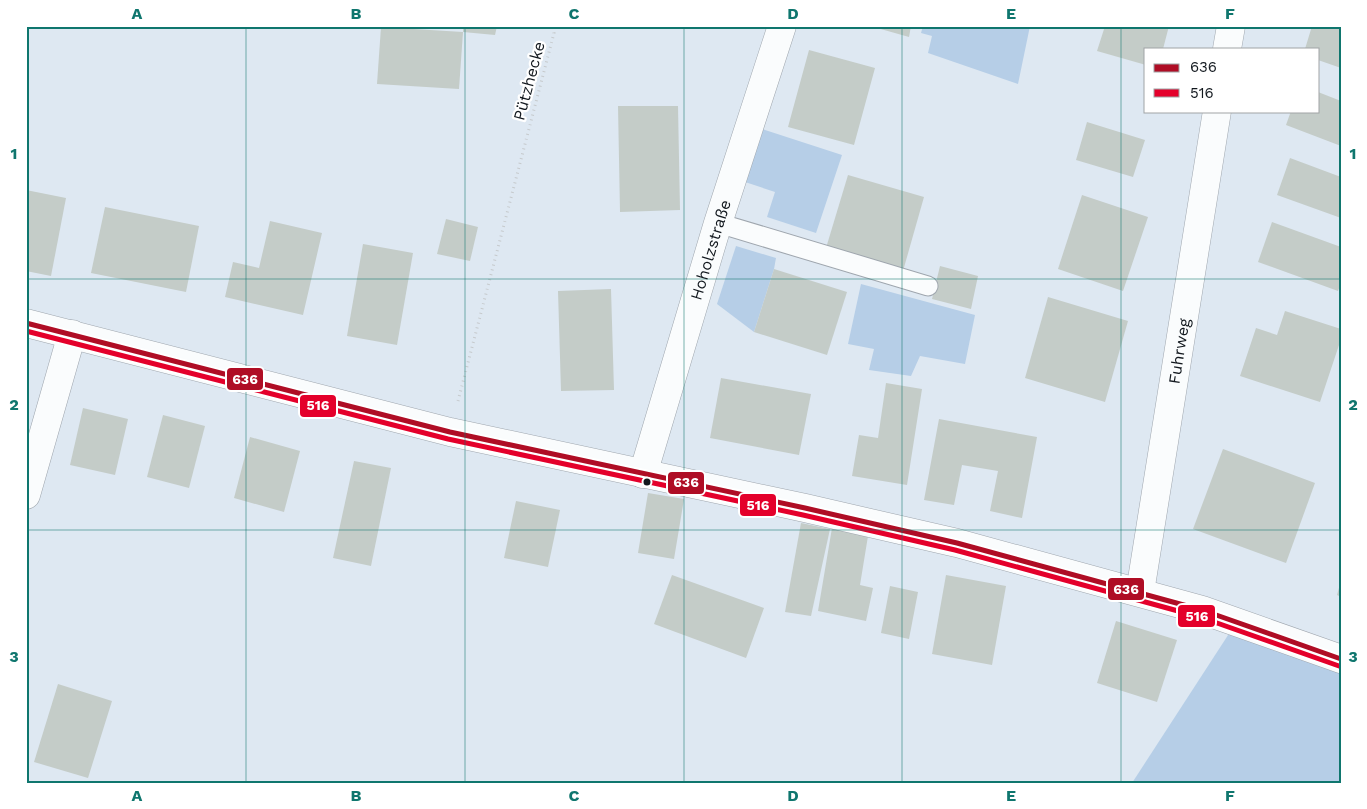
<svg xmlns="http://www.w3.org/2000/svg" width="1367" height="809" viewBox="0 0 1367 809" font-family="'Work Sans',sans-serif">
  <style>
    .green { fill: #b6cee7 }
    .building { fill: #c4ccc8 }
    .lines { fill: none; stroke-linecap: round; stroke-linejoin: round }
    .lane-casing { stroke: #9fa6ae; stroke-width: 21 }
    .street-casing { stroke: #9fa6ae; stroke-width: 29 }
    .secondary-casing { stroke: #9fa6ae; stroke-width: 29 }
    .path { stroke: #c6cacd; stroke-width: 3; stroke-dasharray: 1 4; stroke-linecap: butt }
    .lane { stroke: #fafcfd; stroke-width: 19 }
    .street { stroke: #fafcfd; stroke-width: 28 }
    .secondary { stroke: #fafcfd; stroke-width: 28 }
    .bus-1-casing { stroke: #fff; stroke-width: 9 }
    .bus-2-casing { stroke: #fff; stroke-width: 9 }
    .bus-1 { stroke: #af0d25; stroke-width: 5 }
    .bus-2 { stroke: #e4002b; stroke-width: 5 }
    .grid { fill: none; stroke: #0f766e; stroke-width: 1; stroke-opacity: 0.55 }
    .bus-dot { fill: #12181e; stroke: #fff; stroke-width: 2 }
    .labels { text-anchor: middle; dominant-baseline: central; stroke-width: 4.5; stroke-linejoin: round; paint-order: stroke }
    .street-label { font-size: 16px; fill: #12181e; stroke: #fff }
    .line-badge { stroke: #fff; stroke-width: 2 }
    .badge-label { font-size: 14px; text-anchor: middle; font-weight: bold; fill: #fff }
    .neatline { fill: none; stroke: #0f766e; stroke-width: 2 }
    .grid-label { font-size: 16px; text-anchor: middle; font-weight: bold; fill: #0f766e }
  </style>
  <rect width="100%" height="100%" fill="#dee8f2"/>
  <g class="green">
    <path d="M923,26H1030L1018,84L928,53L932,36L921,33Z"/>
    <path d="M753,126L842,155L816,233L767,217L775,192L736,179Z"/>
    <path d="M736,246L776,258L774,269L754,332L717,304Z"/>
    <path d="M861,284L975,315L965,364L920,356L911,376L869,370L874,349L848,344Z"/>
    <path d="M1232,629L1341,673V783H1132Z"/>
  </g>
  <g class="building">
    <path d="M463,26H497L495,35L463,32Z"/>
    <path d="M870,26H911L909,37Z"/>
    <path d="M1105,26H1169L1163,49H1146V65L1097,51Z"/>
    <path d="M1312,26H1341V68L1318,60V49H1305Z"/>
    <path d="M381,27L463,32L459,89L377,84Z"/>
    <path d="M809,50L875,68L854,145L788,127Z"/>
    <path d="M1318,92L1341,101V146L1286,125L1291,111H1318Z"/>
    <path d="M618,106H678L680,210L620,212Z"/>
    <path d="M1087,122L1145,140L1133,177L1076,160Z"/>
    <path d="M1290,158L1341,177V218L1277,195Z"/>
    <path d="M848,175L924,197L903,271L826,248Z"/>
    <path d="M26,190L66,198L51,276L26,271Z"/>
    <path d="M1082,195L1148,217L1123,291L1058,269Z"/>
    <path d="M105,207L199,226L186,292L91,273Z"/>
    <path d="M446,219L478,227L470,261L437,254Z"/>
    <path d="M270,221L322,233L303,315L225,297L233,262L259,268Z"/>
    <path d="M1272,222L1341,247V283L1338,291L1258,262Z"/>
    <path d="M363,244L413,253L397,345L347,336Z"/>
    <path d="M940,266L978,276L971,309L932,299Z"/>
    <path d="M774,269L847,292L827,355L754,332Z"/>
    <path d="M611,289L614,390L561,391L558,291Z"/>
    <path d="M1048,297L1128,321L1105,402L1025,378Z"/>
    <path d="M1285,311L1341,329V339L1320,402L1240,376L1256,328L1277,335Z"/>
    <path d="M721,378L811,394L799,455L710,438Z"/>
    <path d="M886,383L922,389L907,485L852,476L859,435L878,438Z"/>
    <path d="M83,408L128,419L115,475L70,465Z"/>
    <path d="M163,415L205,426L189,488L147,477Z"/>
    <path d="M939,419L1037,437L1022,518L990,511L998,471L962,465L954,505L924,500Z"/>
    <path d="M250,437L300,451L284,512L234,498Z"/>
    <path d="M1223,449L1315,483L1286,563L1193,529Z"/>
    <path d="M354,461L391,468L371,566L333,558Z"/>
    <path d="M648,493L684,499L674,559L638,553Z"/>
    <path d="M516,501L560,510L548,567L504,558Z"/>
    <path d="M801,523L830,529L811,616L785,612Z"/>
    <path d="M832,528L868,536L860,585L873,588L866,621L818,611Z"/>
    <path d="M672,575L764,608L746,658L654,624Z"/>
    <path d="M946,575L1006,586L992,665L932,654Z"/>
    <path d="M1340,584H1341V597L1337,595Z"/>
    <path d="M890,586L918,592L909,639L881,633Z"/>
    <path d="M1116,621L1177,640L1157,702L1097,683Z"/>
    <path d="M58,684L112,701L88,778L34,762Z"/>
  </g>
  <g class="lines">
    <g class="lane-casing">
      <path id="lane" d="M718,223L928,286"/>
    </g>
    <g class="street-casing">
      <g id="street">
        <path d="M1227,49L1231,26"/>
        <path id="s1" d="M643,474L718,223L782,26"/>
        <path d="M26,495L72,334"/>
        <path id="s2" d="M1140,592L1217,111"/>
      </g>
    </g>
    <g class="secondary-casing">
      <path id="secondary" d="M26,323L450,432L805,508L957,543L1202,610L1341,659"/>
    </g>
    <path class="path" d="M458,401L554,33L552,26"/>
    <use href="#lane" class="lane"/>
    <use href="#street" class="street"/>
    <use href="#secondary" class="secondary"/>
    <g class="bus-1-casing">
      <path id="bus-1" d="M26,323L450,432L805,508L957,543L1202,610L1341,659"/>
    </g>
    <g class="bus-2-casing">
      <path id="bus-2" d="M26,331L448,439L803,515L955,550L1200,617L1339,666"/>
    </g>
    <use href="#bus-1" class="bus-1"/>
    <use href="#bus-2" class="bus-2"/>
  </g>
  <path class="grid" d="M246,26V783M465,26V783M684,26V783M902,26V783M1121,26V783M26,279H1341M26,530H1341"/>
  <circle class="bus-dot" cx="647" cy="482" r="4.5"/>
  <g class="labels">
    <g class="street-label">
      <text transform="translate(529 81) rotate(-75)">Pützhecke</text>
      <text stroke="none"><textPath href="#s1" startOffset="234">Hoholzstraße</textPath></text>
      <text stroke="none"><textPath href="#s2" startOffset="244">Fuhrweg</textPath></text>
    </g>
  </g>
  <g class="line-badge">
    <rect x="226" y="367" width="38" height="24" rx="5" fill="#af0d25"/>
    <rect x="299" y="394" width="38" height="24" rx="5" fill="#e4002b"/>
    <rect x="667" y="471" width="38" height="24" rx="5" fill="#af0d25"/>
    <rect x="739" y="493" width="38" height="24" rx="5" fill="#e4002b"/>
    <rect x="1107" y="577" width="38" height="24" rx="5" fill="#af0d25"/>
    <rect x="1177" y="604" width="39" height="24" rx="5" fill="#e4002b"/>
  </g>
  <g class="badge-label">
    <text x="245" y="384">636</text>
    <text x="318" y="410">516</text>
    <text x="686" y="487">636</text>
    <text x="758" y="510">516</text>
    <text x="1126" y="594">636</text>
    <text x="1197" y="621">516</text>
  </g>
  <rect width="1367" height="809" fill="none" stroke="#ffffff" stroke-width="55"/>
  <rect x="1144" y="48" width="175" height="65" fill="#ffffff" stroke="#a0a3a5"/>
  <rect x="1154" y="64" width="25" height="8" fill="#af0d25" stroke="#a0a3a5"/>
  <text x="1190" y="72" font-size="15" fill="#12181e">636</text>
  <rect x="1154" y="89" width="25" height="8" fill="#e4002b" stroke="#a0a3a5"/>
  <text x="1190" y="98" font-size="15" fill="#12181e">516</text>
  <rect x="28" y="28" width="1312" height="754" class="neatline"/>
  <g class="grid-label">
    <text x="137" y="19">A</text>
    <text x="356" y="19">B</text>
    <text x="574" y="19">C</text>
    <text x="793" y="19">D</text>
    <text x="1011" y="19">E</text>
    <text x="1230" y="19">F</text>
    <text x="14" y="159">1</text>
    <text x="1353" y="159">1</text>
    <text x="14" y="410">2</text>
    <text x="1353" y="410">2</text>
    <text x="14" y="662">3</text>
    <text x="1353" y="662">3</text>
    <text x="137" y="801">A</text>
    <text x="356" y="801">B</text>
    <text x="574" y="801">C</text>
    <text x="793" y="801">D</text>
    <text x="1011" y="801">E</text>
    <text x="1230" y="801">F</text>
  </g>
</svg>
